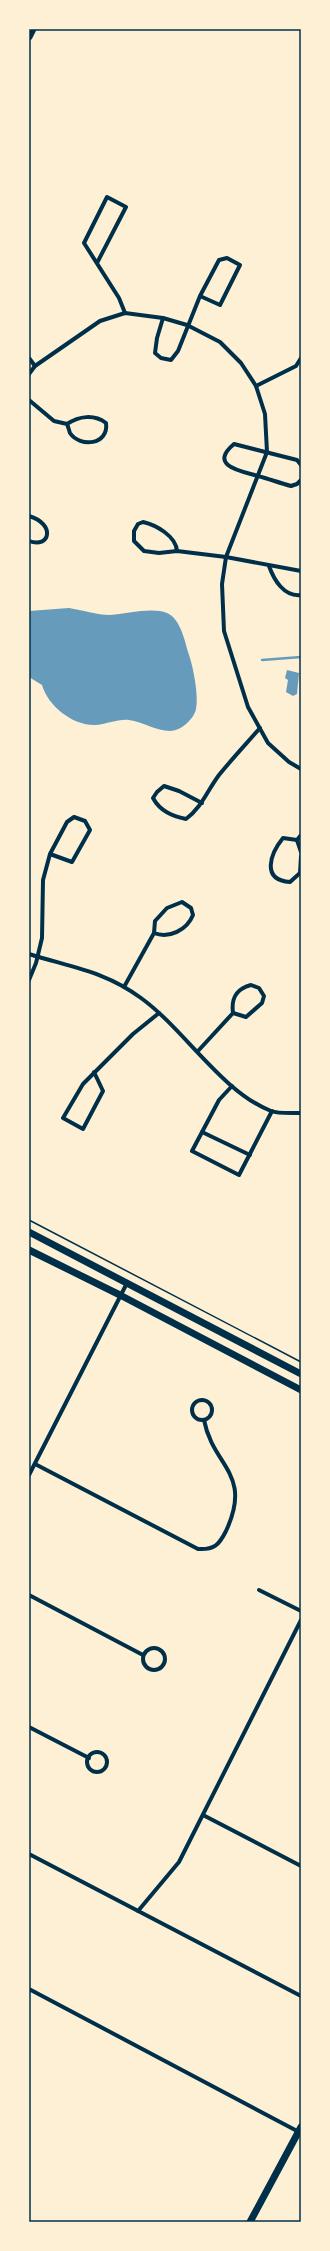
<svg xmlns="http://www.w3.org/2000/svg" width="330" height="2251" viewBox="0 0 330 2251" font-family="Karla,sans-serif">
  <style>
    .water { fill: #669bbc }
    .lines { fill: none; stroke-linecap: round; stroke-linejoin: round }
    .stream { stroke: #669bbc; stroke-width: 2.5 }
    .path { stroke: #003049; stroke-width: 1.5 }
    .minor { stroke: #003049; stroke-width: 4 }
    .secondary { stroke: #003049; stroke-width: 7 }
    .primary { stroke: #003049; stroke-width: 7 }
    .neatline { fill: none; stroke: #003049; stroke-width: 1.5 }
  </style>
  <rect width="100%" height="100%" fill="#fdf0d5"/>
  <g class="water">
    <path d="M69,608C82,610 97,615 110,615C126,614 152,607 167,613C180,618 185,641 188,652C193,665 199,696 196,709C194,719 181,731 170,731C156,731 143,722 129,720C117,719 108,724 96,725C73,726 48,706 42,685L29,677V611Z"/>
    <path d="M287,670L299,673L297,694L293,696L286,692L288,680L285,678Z"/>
  </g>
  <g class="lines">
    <path class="stream" d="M262,660L301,657"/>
    <path class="path" d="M29,1220L301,1362"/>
    <g class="minor">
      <path d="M97,263L126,207L107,197L84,243L119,298L125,313"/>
      <path d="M163,318L157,338L155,353L161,358L171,360L178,351L200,296L219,260L227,258L240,265L220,305L200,296"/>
      <path d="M29,358L35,366"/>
      <path d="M29,374L35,366L100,321L125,313L163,318L187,325L220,342L241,363L256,386L265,414L267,452L226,557L222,584L224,631L248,707L268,743L289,762L301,769"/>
      <path d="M256,386L296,366L301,358"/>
      <path d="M29,400L54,421L67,424C79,416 94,414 106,423C109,445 80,448 70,433C69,430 68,426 67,424"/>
      <path d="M301,465L297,460L234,444C208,466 241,471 258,476C269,479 280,483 291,486L297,484L301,480"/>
      <path d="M29,516C56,524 50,549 29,541"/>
      <path d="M177,551C176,536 156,525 143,522L138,524L134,531V541L144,551L159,553L177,551L226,557L301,571"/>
      <path d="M269,566C274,580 284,597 301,595"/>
      <path d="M202,803L179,791L164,786L157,792L153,798C160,811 172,816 186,819C202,807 207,791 219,775C232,759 246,744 260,728"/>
      <path d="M297,840L283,838C270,854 261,880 290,882L300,873L301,856"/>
      <path d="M297,840L301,852"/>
      <path d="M297,840L301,835"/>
      <path d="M29,954C70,967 105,971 141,998C184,1029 222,1092 271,1111C279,1114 292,1113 301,1113"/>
      <path d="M29,980L36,963L42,938L43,880L50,854L67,822L74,817L85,821L90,830L72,862L50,854"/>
      <path d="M251,985L259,988L264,996L262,1003L246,1017L233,1013C231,998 236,989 251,985Z"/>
      <path d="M124,987L154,933L155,921L167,908L182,902L191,908L193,915C187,930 169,939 154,933"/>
      <path d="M198,1051L233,1013"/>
      <path d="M94,1072L103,1091L83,1129L63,1118L83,1084L133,1034L159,1013"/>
      <path d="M232,1086L219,1100L192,1151L239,1175L272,1111"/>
      <path d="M202,1132L250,1155"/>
      <circle cx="202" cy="1410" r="10"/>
      <path d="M35,1464L198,1549C214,1550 219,1545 226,1531C253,1473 213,1467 204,1420"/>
      <path d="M29,1475L127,1283"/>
      <path d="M259,1590L301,1611"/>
      <path d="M29,1595L143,1655"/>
      <circle cx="154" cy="1659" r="11"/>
      <path d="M29,1727L89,1758"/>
      <circle cx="97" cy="1762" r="10"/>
      <path d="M203,1815L301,1866"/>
      <path d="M29,1854L301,1996"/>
      <path d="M138,1911L179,1862L301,1620"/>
      <path d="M29,1989L299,2132"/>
    </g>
    <g class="secondary">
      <path d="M29,37L33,29"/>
      <path d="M250,2222L301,2127"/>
    </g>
    <g class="primary">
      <path d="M29,1232L301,1374"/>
      <path d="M29,1250L120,1295L301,1390"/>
    </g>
  </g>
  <rect width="330" height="2251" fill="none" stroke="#fdf0d5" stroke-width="60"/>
  <rect x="30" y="30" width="270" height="2191" class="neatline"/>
</svg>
